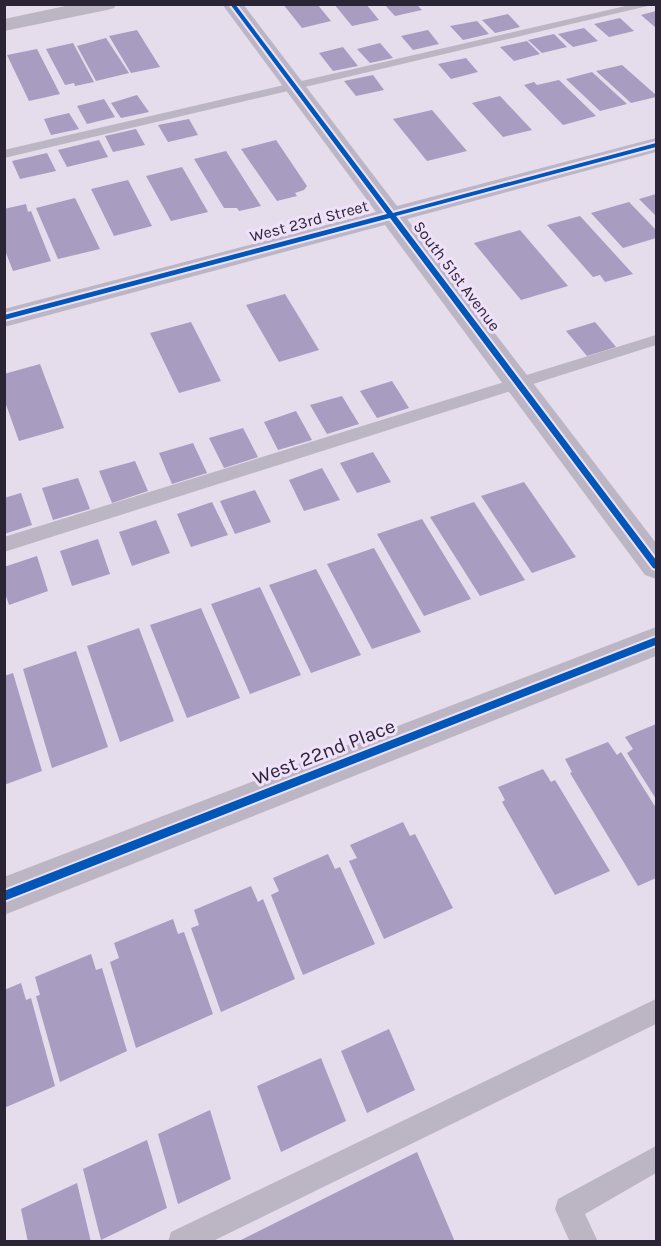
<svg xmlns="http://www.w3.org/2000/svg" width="661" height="1246" viewBox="0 0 661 1246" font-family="Karla,sans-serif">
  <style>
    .building { fill: #a89cc1 }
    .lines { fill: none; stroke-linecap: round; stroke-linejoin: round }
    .lane { fill: #bcb5c4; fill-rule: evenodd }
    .street { fill: #bcb5c4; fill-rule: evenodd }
    .cycleway-casing { stroke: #f0e1fa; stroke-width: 4 }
    .cycleway { fill: #0057b8; fill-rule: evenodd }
    .labels { text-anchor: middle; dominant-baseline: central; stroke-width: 6; stroke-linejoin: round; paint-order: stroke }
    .far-street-label { font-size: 16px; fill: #2a2434; stroke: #f0e1fa }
    .street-label { font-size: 20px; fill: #2a2434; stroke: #f0e1fa }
  </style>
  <rect width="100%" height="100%" fill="#e5dcec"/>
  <g class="building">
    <path d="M283,4H317L331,21L302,28Z"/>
    <path d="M334,4H366L379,20L352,26Z"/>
    <path d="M384,4H416L422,10L395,16Z"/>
    <path d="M656,11V28L641,15Z"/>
    <path d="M508,14L520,27L495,33L482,20Z"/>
    <path d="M620,18L634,31L609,37L594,24Z"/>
    <path d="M477,21L489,34L463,40L450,26Z"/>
    <path d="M584,28L598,41L573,47L558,34Z"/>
    <path d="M137,30L160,67L131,73L109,36Z"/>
    <path d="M428,30L439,44L413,50L401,36Z"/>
    <path d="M554,34L567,47L542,53L528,40Z"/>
    <path d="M106,38L129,73L96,81L77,46Z"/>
    <path d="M527,41L540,54L514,61L500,47Z"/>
    <path d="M73,43L94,82L75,86L74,83L65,85L46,49Z"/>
    <path d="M380,43L393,58L370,63L357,49Z"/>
    <path d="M343,47L358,66L333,71L319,53Z"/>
    <path d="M37,49L60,94L29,101L7,55Z"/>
    <path d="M466,58L478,72L451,79L438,64Z"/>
    <path d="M622,65L656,95V97L631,103L596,71Z"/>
    <path d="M592,72L627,104L600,111L566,79Z"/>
    <path d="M373,75L384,90L356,96L344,81Z"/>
    <path d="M559,80L596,116L563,125L524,85L534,82L537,85Z"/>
    <path d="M137,95L149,112L121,118L111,103Z"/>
    <path d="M500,96L532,130L503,137L472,103Z"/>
    <path d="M104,99L115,117L87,124L77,106Z"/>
    <path d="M432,110L467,151L427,161L393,119Z"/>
    <path d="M69,113L79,129L51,135L44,119Z"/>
    <path d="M189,119L198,135L168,142L158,125Z"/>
    <path d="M136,129L145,145L113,152L105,136Z"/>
    <path d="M99,140L108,157L67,167L58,150Z"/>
    <path d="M276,140L307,186L304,190L295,193L297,196L277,201L241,149Z"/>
    <path d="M226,151L261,206L239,211L237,208H224L194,159Z"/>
    <path d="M47,153L56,171L20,179L12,161Z"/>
    <path d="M182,167L208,212L171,221L146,176Z"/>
    <path d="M128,180L152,226L114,236L91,189Z"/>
    <path d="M656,194V216L639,199Z"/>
    <path d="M75,198L100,249L58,259L36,208Z"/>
    <path d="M629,202L656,230V238L623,248L591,213Z"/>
    <path d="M26,204L28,212L31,211L51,261L13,271L4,248V209Z"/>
    <path d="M580,216L633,274L605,282L600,275L593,277L547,225Z"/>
    <path d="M520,230L568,286L521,300L474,243Z"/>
    <path d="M285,294L319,350L279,362L246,305Z"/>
    <path d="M191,322L221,381L179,393L150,333Z"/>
    <path d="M595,322L616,347L587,356L566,331Z"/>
    <path d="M40,364L64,428L19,441L4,399V374Z"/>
    <path d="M392,381L409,408L377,418L360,391Z"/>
    <path d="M342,396L359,424L327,434L310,405Z"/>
    <path d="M296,411L312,440L278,450L264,422Z"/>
    <path d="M243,428L258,457L224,468L209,438Z"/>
    <path d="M193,443L207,473L172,484L159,453Z"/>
    <path d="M373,452L391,482L357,493L340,463Z"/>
    <path d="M135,461L148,491L112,503L99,471Z"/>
    <path d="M322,468L340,500L304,511L289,480Z"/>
    <path d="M78,478L90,509L53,520L42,488Z"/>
    <path d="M524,482L576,557L532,573L481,496Z"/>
    <path d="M255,490L271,522L235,534L220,501Z"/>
    <path d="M21,493L32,525L4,534V498Z"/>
    <path d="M212,502L228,535L191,547L177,514Z"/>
    <path d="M474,502L525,580L480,596L430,517Z"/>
    <path d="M422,519L471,599L424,616L377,534Z"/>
    <path d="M156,520L170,553L132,566L119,532Z"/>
    <path d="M98,539L110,574L72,586L60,551Z"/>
    <path d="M374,548L421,632L372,649L327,564Z"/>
    <path d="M37,556L48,591L9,605L4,590V567Z"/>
    <path d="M316,569L361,655L311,673L269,585Z"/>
    <path d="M260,587L301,675L250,694L211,604Z"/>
    <path d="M201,608L240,698L187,718L150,625Z"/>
    <path d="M139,628L174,721L120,742L87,646Z"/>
    <path d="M76,651L108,747L52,768L23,669Z"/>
    <path d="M13,673L42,771L4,785V676Z"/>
    <path d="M656,724V799L627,753L633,749L625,737Z"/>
    <path d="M608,742L617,755L621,752L656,808V878L638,886L570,773L572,772L565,759Z"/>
    <path d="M543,769L551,782L555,780L610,871L555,895L502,802L505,800L498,787Z"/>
    <path d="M403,822L410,836L415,834L453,908L384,939L349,861L357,858L350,845Z"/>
    <path d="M328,854L335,869L340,867L375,944L303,975L271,895L279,891L273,878Z"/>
    <path d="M251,886L258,902L263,899L295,979L221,1012L191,928L199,925L194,910Z"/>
    <path d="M173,919L178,934L184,932L213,1014L136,1048L110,962L119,958L114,943Z"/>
    <path d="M91,954L96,970L102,968L127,1051L60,1082L36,996L40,995L35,977Z"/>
    <path d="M21,983L26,1000L31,998L55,1086L4,1108V990Z"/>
    <path d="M389,1029L415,1090L367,1113L341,1051Z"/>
    <path d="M321,1058L346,1121L281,1152L257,1086Z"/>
    <path d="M210,1110L231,1179L178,1204L158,1134Z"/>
    <path d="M147,1140L167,1208L101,1240L83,1169Z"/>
    <path d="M417,1152L455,1242H237Z"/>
    <path d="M77,1183L91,1242H28L21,1209Z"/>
  </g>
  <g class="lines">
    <g class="lane">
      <path d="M634,4H656L4,158V150Z"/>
      <path d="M656,335V345L4,552V537Z"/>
      <path d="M656,999V1024L211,1242H168L171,1232Z"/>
      <path d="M656,1146V1173L585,1214L598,1242H570L555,1209L558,1199Z"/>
    </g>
    <g class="street">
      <path d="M75,4H117L114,8L107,10L4,31V19Z"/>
      <path d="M222,4H243L397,206L656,138V152L407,219L656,543V579L645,575L385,225L4,327V309L376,212Z"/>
      <path d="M656,627V656L4,915V877Z"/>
    </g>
    <g class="cycleway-casing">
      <g id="cycleway">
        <path d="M230,4H235L393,213L656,143V147L396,216L656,560V569L653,568L390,218L4,320V315L387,214Z"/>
        <path d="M656,637V645L4,901V891Z"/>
      </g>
    </g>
    <use href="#cycleway" class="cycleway"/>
  </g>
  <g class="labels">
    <g class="far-street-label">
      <text transform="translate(309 221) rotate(-15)">West 23rd Street</text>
      <text transform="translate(457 276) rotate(53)">South 51st Avenue</text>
    </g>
    <g class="street-label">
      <text transform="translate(324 752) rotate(-21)">West 22nd Place</text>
    </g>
  </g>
  <rect width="661" height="1246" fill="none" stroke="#2a2434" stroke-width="12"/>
</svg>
